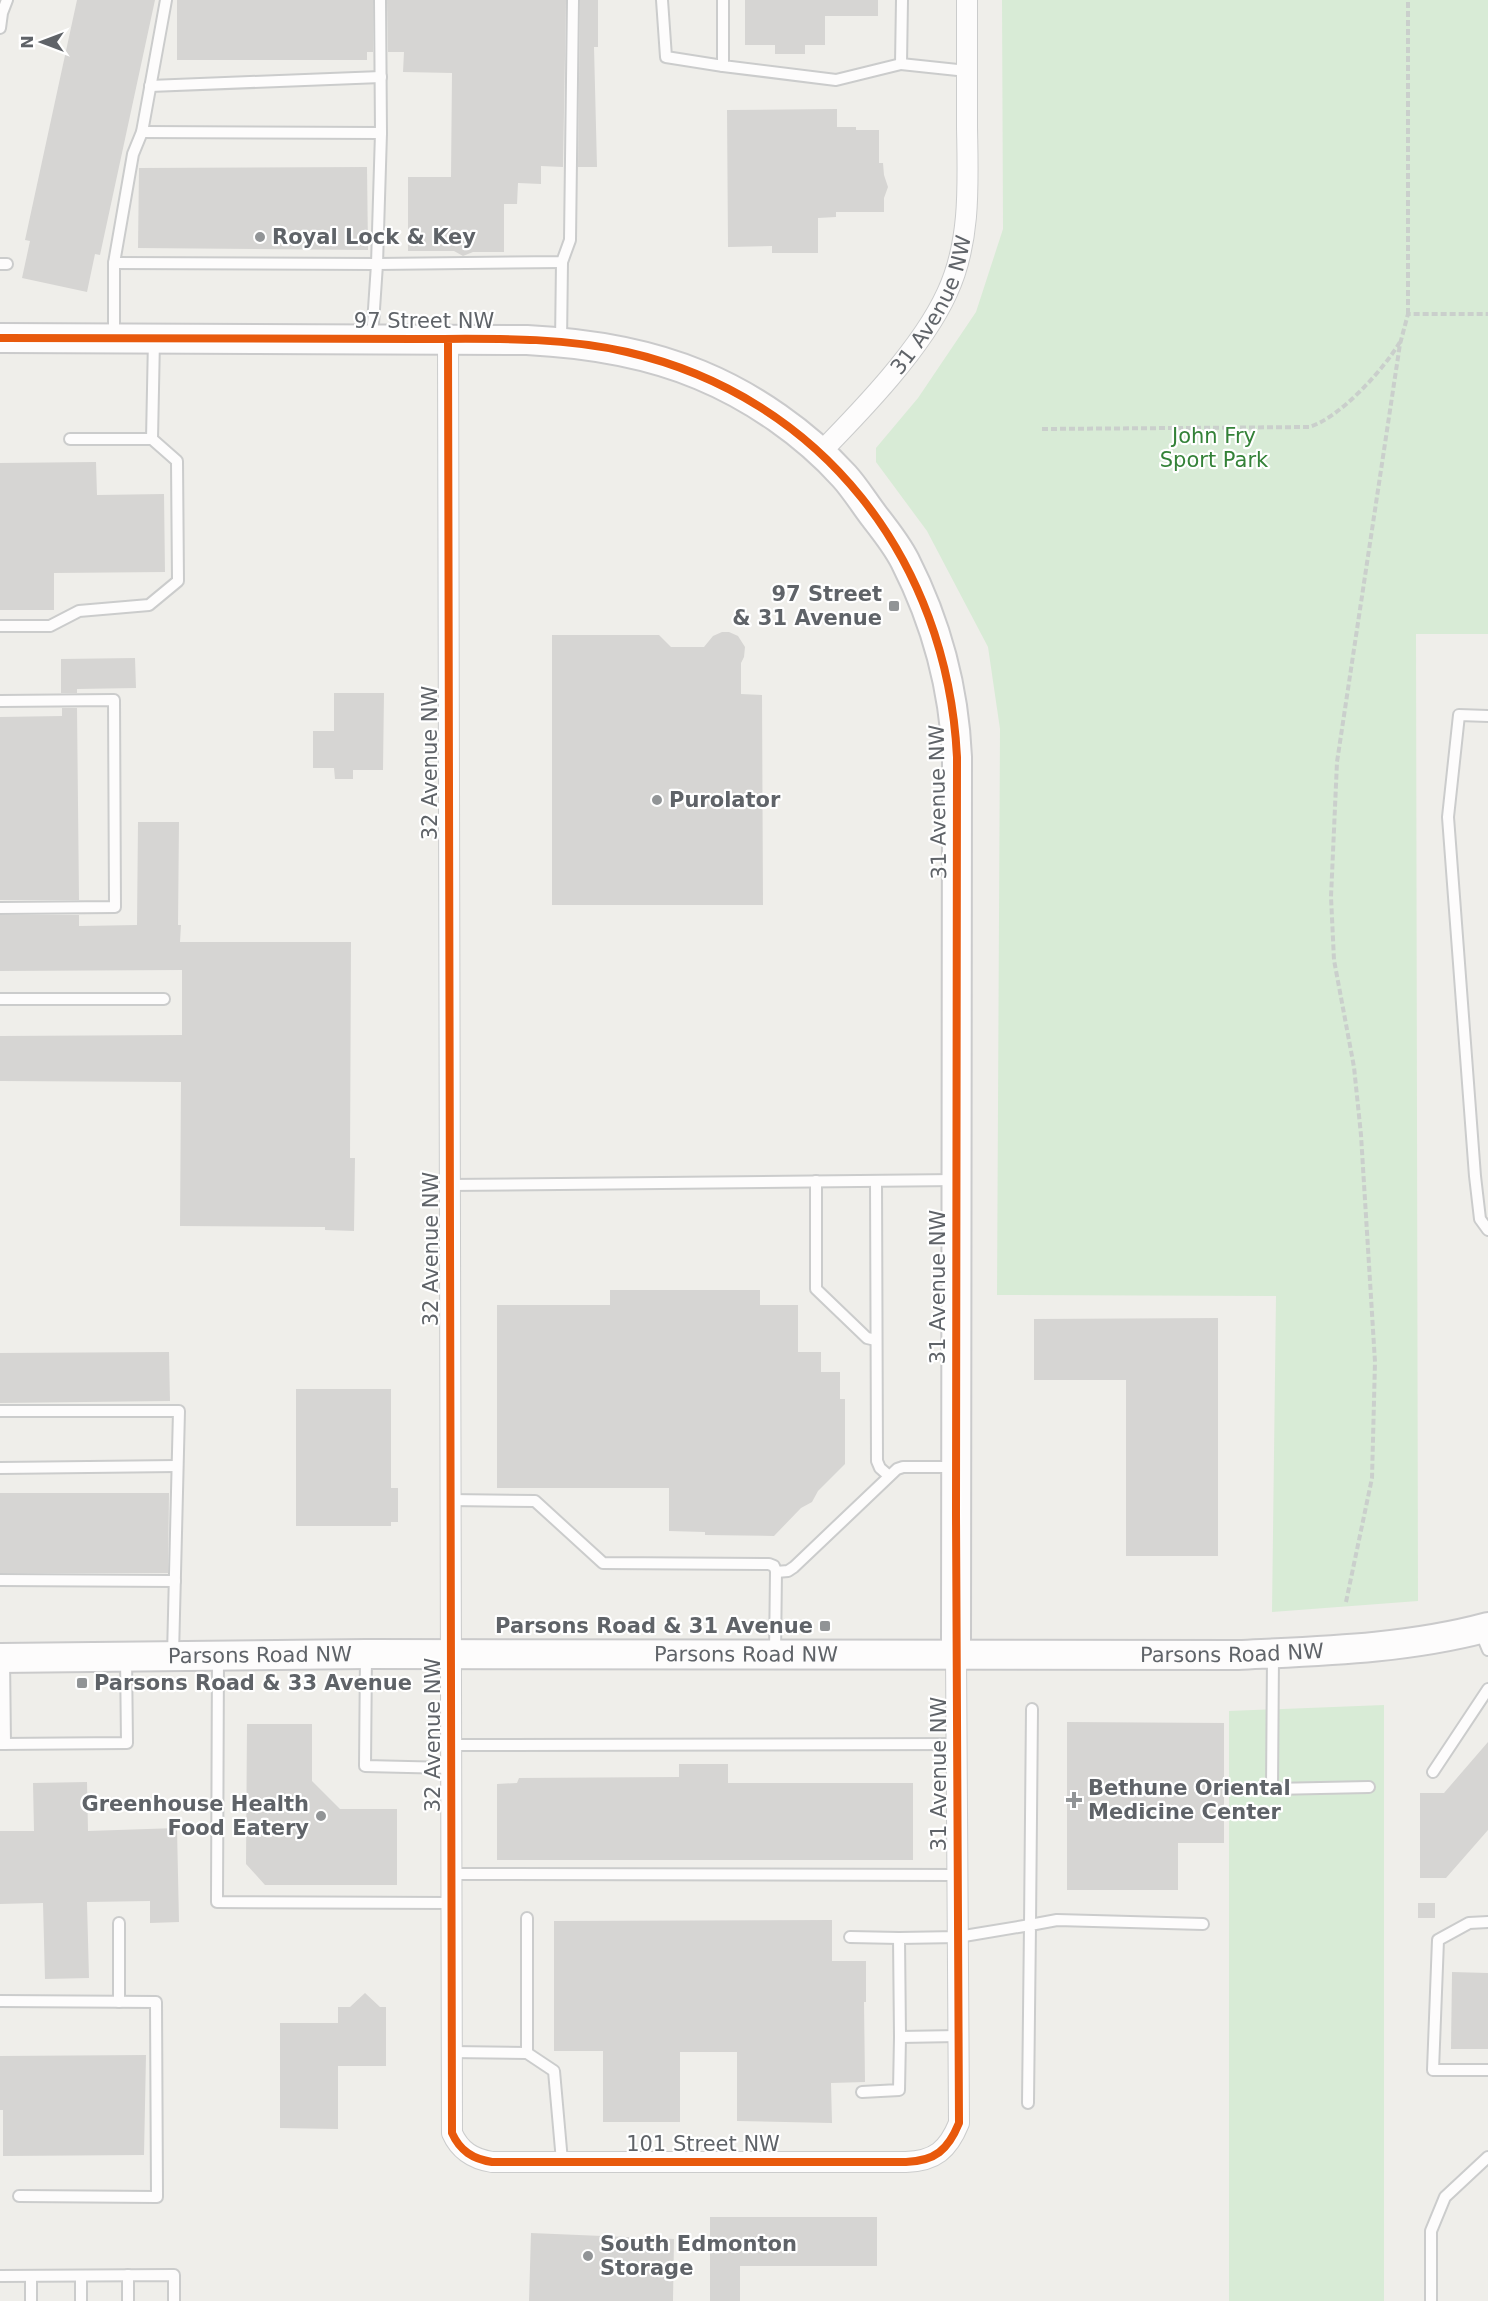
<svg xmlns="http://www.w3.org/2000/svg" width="1488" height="2301" viewBox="0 0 1488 2301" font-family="'DejaVu Sans',sans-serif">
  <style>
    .green { fill: #d8ebd6 }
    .building { fill: #d6d5d3 }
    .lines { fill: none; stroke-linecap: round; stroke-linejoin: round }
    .lane-casing { stroke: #cbcccc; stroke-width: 14 }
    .street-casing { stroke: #cbcccc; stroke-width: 22 }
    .secondary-casing { stroke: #cacacb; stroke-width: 32 }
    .path { stroke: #cacfcc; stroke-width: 4; stroke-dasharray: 6 3; stroke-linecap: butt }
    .lane { stroke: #fdfcfc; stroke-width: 10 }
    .street { stroke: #fdfcfc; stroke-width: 20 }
    .secondary { stroke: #fdfcfc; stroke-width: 28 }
    .cycleway-casing { stroke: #fff; stroke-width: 11 }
    .cycleway { stroke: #e8590c; stroke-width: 8 }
    .poi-dot { fill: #919496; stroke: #fff; stroke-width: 2 }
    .labels { text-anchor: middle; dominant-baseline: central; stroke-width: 4.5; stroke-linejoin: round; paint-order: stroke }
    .poi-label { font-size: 21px; font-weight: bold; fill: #5f6368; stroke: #fff; text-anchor: start }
    .street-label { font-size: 21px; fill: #5f6368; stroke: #fff }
    .park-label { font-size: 21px; fill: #348238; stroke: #fff }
  </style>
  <rect width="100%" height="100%" fill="#efeeea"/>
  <g class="green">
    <path d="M1002,0H1488V634H1416L1418,1601L1272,1612L1276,1296L997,1295L1000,729L988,647L927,531L876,462V448L918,398L976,312L1003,229Z"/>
    <path d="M1384,1705V2301H1229V1711Z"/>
  </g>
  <g class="building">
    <path d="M77,0H155L100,255L95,254L87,292L22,278L30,241L25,240Z"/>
    <path d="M177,0H373V52H367V60H177Z"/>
    <path d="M387,0H566L563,167L541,166V184L518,183L517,204H504V252H473L463,256L454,251H408V177H451L452,73L403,72L404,52H388Z"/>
    <path d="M580,0H598V47H594L597,167H578Z"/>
    <path d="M745,0H878V16H825V45H805V54H775V45H745Z"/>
    <path d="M837,109V127H856V130H879V163H883L884,175L888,187L884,198V212H836V217L818,218V253H772V246L728,247L727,110Z"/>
    <path d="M367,167L368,250L138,248L139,168Z"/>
    <path d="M96,462L97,495L164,494L165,572L54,573V610H0V463Z"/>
    <path d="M722,632H729L738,636L745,647L744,657L741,663V694L762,695L763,905H552V635H659L671,647H704L713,636Z"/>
    <path d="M135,658L136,688L77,689V693H61V659Z"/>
    <path d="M334,693H384L383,770H353V779H335L334,768H313V731H334Z"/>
    <path d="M62,708H77L79,900H0V717L62,716Z"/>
    <path d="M138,822H179L178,925H181L180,942H351L350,1158H355L354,1231L325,1230V1227L180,1226L181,1082L0,1081V1036L182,1035V970L0,971V915H79V926L137,925Z"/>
    <path d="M610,1290H760V1305H798V1352H821V1372H840V1399H845V1464L818,1491L812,1502L801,1508L774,1536L705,1535V1532L669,1531V1488H497V1305H610Z"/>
    <path d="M1218,1318V1556H1126V1380H1034V1319Z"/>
    <path d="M169,1352L170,1401L0,1403V1353Z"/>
    <path d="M296,1389H391V1488H398V1522H391V1526H296Z"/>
    <path d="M0,1493H169L168,1573H0Z"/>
    <path d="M1067,1722L1224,1723V1843H1178V1890H1067Z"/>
    <path d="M247,1724H312V1781L340,1809H397V1885H265L246,1864Z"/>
    <path d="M1488,1742V1830L1446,1878H1420V1793H1444Z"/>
    <path d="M679,1764H728V1783H913V1860H497V1784L517,1783L519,1778L679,1777Z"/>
    <path d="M87,1782L88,1831L177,1828L179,1922L150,1923V1901L87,1902L89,1978L45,1979L43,1903L0,1904V1831H34L33,1783Z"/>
    <rect x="1418" y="1903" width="17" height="15"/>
    <path d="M832,1920V1961H866V2002H864L865,2082L831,2083L832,2123L737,2121V2052H680V2122H603V2051H554V1921Z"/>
    <path d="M1452,1972L1488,1973V2049H1451Z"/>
    <path d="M365,1993L380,2007H386V2066H338V2129L280,2128V2023H338V2007H350Z"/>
    <path d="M146,2055L144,2155L3,2156V2110H0V2056Z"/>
    <path d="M710,2217H877V2266H740V2301H710Z"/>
    <path d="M531,2233L674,2239L673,2301H529Z"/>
  </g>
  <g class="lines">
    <g class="lane-casing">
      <g id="lane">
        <path d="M662,0L666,57L723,66"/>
        <path d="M723,0V66L836,80L901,64"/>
        <path d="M902,0L901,64L967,71"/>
        <path d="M0,28L2,13L7,0"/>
        <path d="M150,86L381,77"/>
        <path d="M142,132L381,133L380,0"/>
        <path d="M114,263L377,264L381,133"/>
        <path d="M0,264H7"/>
        <path d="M114,338V263L133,154L142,132L166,0"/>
        <path d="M372,339L377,264L562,262L570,240L573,0"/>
        <path d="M561,342L562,262"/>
        <path d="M70,439H152"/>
        <path d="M0,626H50L79,611L149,605L178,581L177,461L152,439L154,339"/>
        <path d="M0,701L114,700L115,907L0,908"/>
        <path d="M1488,716L1459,715L1448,817L1475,1176L1480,1219L1488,1230"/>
        <path d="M0,999H164"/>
        <path d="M816,1181V1289L867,1338L876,1340"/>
        <path d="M876,1181L877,1461L880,1468L888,1475"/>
        <path d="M449,1185L956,1180"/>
        <path d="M0,1411H179L173,1655"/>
        <path d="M0,1468L177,1466"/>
        <path d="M450,1500L535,1501L603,1563L769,1564L774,1566L776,1571L775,1654"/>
        <path d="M776,1572L788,1571L794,1567L897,1469L903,1467H956"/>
        <path d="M0,1580L175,1581"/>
        <path d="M1480,1631L1488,1650"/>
        <path d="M366,1655L365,1766L451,1768"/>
        <path d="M218,1656L217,1902L451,1903"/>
        <path d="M1273,1656L1272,1789L1369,1787"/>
        <path d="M4,1658L5,1744"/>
        <path d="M0,1744L127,1743L126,1657"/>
        <path d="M451,1745L957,1744"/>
        <path d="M1433,1772L1488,1689"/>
        <path d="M451,1874L957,1875"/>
        <path d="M1488,1922L1469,1923L1438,1940L1433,2070H1488"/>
        <path d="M119,1923V2002"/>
        <path d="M850,1937L899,1938"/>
        <path d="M0,2001L156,2002L157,2197L19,2196"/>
        <path d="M958,2036L900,2037L899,1938L958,1937L1030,1925L1032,1709"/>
        <path d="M451,2052L527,2053V1918"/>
        <path d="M527,2053L554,2071L562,2161"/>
        <path d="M862,2092L899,2090L900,2037"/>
        <path d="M1028,2103L1030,1925L1057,1920L1203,1924"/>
        <path d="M128,2275V2301"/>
        <path d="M0,2276L174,2275V2301"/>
        <path d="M31,2276V2301"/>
        <path d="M81,2276V2301"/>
        <path d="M1431,2301V2231L1445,2197L1488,2157"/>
      </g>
    </g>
    <g class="street-casing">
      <g id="street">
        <path d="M448,339L452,2133C460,2151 473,2159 492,2162H906C935,2161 948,2150 959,2123L956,1654"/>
        <path id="s1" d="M820,453C863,409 922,348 947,293C971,242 968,183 967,127C967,85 967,42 967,0"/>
      </g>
    </g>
    <g class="secondary-casing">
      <g id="secondary">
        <path d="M0,338L527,340C586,343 645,352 700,375C753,397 805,433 844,476C855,488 864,503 874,516C885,530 897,545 905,561C936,622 954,689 957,757L956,1654"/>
        <path id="s2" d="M0,1658L366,1654L1238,1655C1321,1651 1407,1649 1488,1627"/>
      </g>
    </g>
    <g class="path">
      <path d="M1408,314V0"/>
      <path d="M1042,429L1309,427C1340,418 1384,369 1400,342"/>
      <path d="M1346,1602L1372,1478L1375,1362L1361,1135L1354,1067L1334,960L1331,897L1337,762L1400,344L1408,314H1488"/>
    </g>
    <use href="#lane" class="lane"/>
    <use href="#street" class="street"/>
    <use href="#secondary" class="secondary"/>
    <g class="cycleway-casing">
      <path id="cycleway" d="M0,338L415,339C486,339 558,336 627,352C822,397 947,560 957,757L956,1514L959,2123C948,2150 935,2161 906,2162H492C473,2159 460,2151 452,2133L448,339"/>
    </g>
    <use href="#cycleway" class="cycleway"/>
  </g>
  <g class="poi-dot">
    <circle cx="260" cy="237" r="6"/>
    <rect x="888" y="600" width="12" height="12" rx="3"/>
    <circle cx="657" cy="800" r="6"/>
    <rect x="819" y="1620" width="12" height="12" rx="3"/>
    <rect x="76" y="1677" width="12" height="12" rx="3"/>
    <path d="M1071 1791h6v6h6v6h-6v6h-6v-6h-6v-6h6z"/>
    <circle cx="321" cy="1816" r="6"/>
    <circle cx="588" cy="2256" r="6"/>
  </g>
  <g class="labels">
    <g class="poi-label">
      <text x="272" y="237">Royal Lock &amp; Key</text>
      <text x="882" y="594" text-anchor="end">97 Street<tspan x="882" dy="24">&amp; 31 Avenue</tspan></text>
      <text x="669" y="800">Purolator</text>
      <text x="813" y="1626" text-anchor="end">Parsons Road &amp; 31 Avenue</text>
      <text x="94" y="1683">Parsons Road &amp; 33 Avenue</text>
      <text x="1088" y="1788">Bethune Oriental<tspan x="1088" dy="24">Medicine Center</tspan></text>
      <text x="309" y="1804" text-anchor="end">Greenhouse Health<tspan x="309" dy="24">Food Eatery</tspan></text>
      <text x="600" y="2244">South Edmonton<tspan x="600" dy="24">Storage</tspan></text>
    </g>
    <g class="street-label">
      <text stroke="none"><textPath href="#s1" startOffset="188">31 Avenue NW</textPath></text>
      <text x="424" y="321">97 Street NW</text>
      <text transform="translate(430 763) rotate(-90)">32 Avenue NW</text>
      <text transform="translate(938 802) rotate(-91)">31 Avenue NW</text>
      <text transform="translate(431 1249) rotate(-90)">32 Avenue NW</text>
      <text transform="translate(938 1287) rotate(-90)">31 Avenue NW</text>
      <text stroke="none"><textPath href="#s2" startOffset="1232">Parsons Road NW</textPath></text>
      <text stroke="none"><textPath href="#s2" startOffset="746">Parsons Road NW</textPath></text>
      <text stroke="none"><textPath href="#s2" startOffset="260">Parsons Road NW</textPath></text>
      <text transform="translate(433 1735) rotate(-90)">32 Avenue NW</text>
      <text transform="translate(939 1774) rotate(-90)">31 Avenue NW</text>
      <text x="703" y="2144">101 Street NW</text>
    </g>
    <g class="park-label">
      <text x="1214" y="436">John Fry<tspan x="1214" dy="24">Sport Park</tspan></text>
    </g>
  </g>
  <g transform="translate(42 42) rotate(270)" stroke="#ffffff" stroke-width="4.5" paint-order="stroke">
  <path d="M0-4.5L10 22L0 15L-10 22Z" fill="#5f6368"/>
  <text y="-9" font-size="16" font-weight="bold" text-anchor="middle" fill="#5f6368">N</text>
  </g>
</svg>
